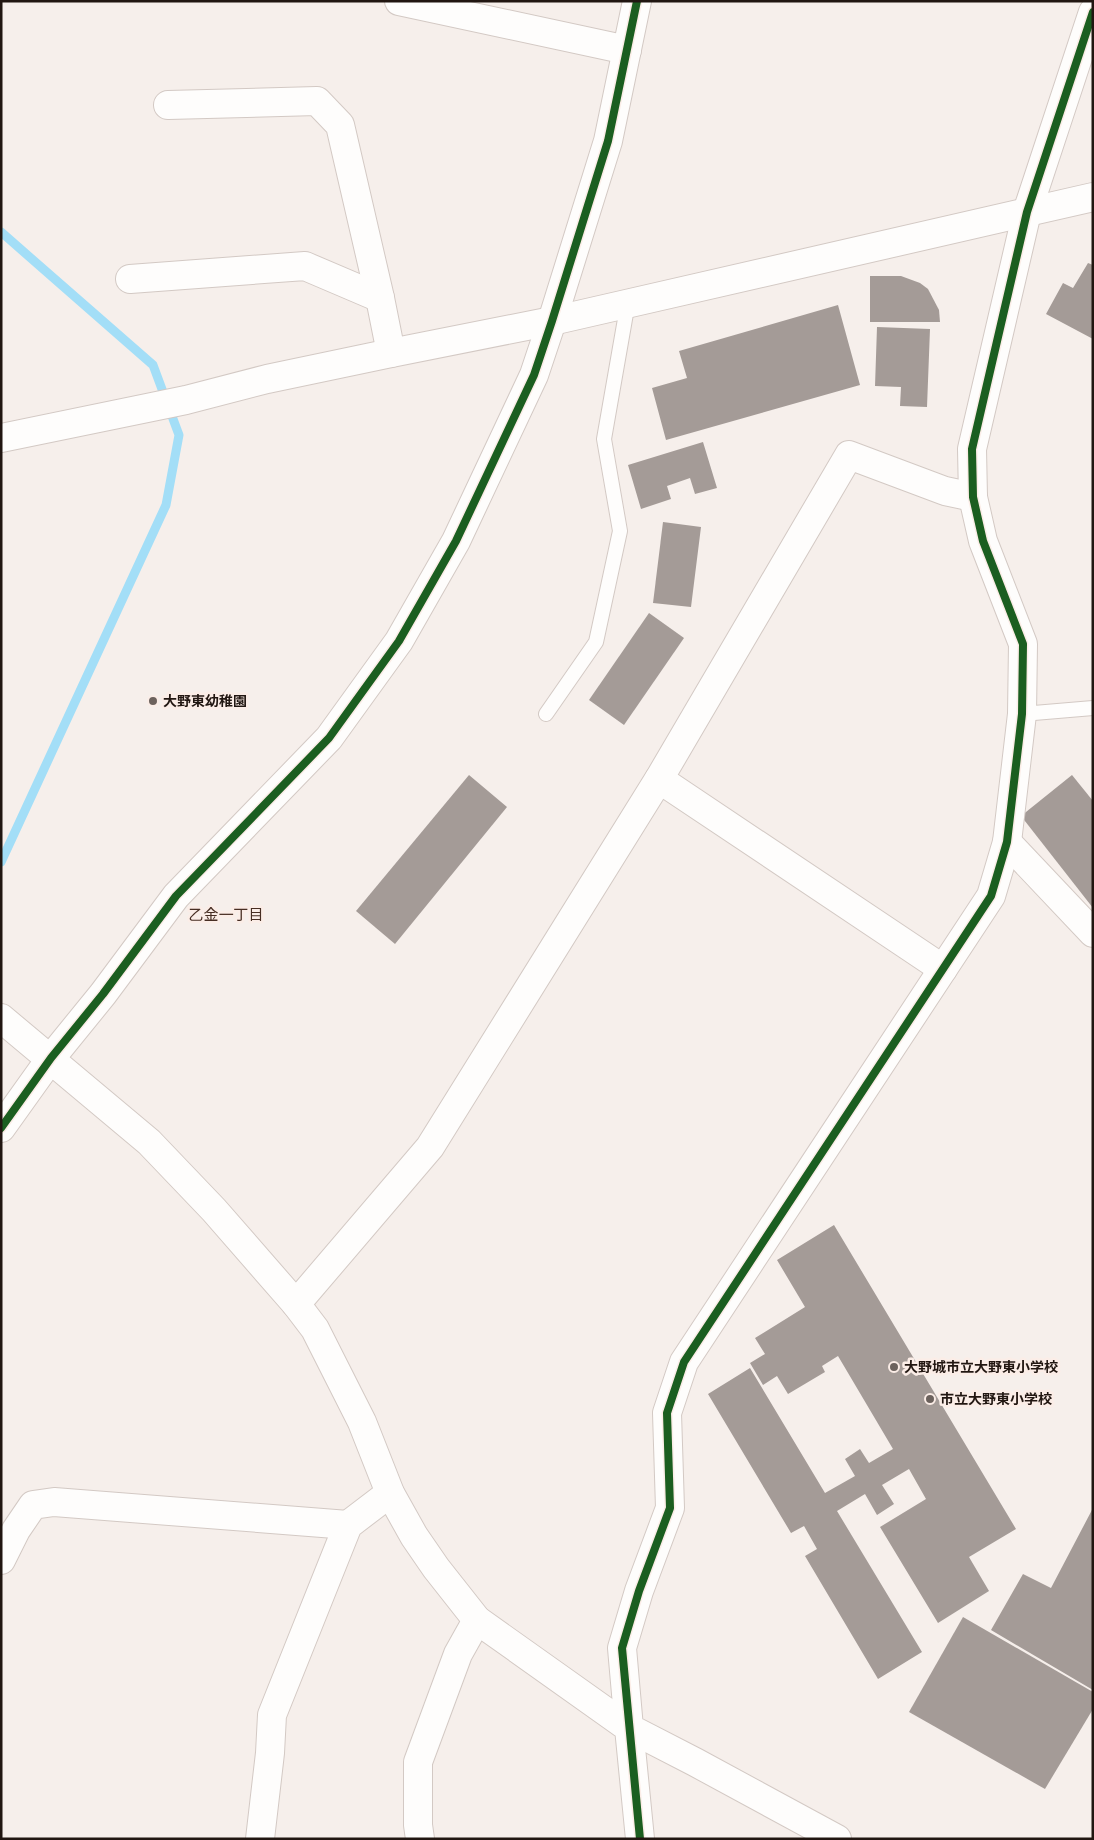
<svg xmlns="http://www.w3.org/2000/svg" width="1094" height="1840" viewBox="0 0 1094 1840" font-family="Roboto,'Noto Sans JP',sans-serif">
  <style>
    .lines { fill: none; stroke-linecap: round; stroke-linejoin: round }
    .stream { stroke: #a3def7; stroke-width: 9 }
    .building { fill: #a49b97 }
    .service-casing { stroke: #d3c9c4; stroke-width: 16 }
    .minor-casing { stroke: #d3c9c4; stroke-width: 30 }
    .tertiary-casing { stroke: #d3c9c4; stroke-width: 30 }
    .service { stroke: #fefdfc; stroke-width: 14 }
    .minor { stroke: #fefdfc; stroke-width: 28 }
    .tertiary { stroke: #fefdfc; stroke-width: 28 }
    .cycleway-casing { stroke: #fbede7; stroke-width: 11 }
    .cycleway { stroke: #1b5e20; stroke-width: 8 }
    .poi-dot { fill: #6c625d; stroke: #fbede7; stroke-width: 2 }
    .labels { text-anchor: middle; dominant-baseline: central; stroke-width: 5; stroke-linejoin: round; paint-order: stroke }
    .poi-label { font-size: 14px; font-weight: bold; fill: #211611; stroke: #fbede7; text-anchor: start }
    .neighbourhood-label { font-size: 15px; fill: #472e23; stroke: #fbede7 }
  </style>
  <rect width="100%" height="100%" fill="#f6efeb"/>
  <g class="lines">
    <path class="stream" d="M1,232L153,365L179,435L166,505L1,862"/>
  </g>
  <g class="building">
    <path d="M1088,263L1093,265V339L1046,314L1063,283L1073,288Z"/>
    <path d="M870,276H901L920,283L928,289L939,310L940,322H870Z"/>
    <path d="M838,305L860,385L666,440L652,388L687,378L679,351Z"/>
    <path d="M877,327L930,329L927,407L900,406L901,387L875,386Z"/>
    <path d="M703,442L717,488L695,494L690,478L667,486L671,499L641,509L628,465Z"/>
    <path d="M663,522L701,527L691,607L653,603Z"/>
    <path d="M649,613L684,638L624,725L589,700Z"/>
    <path d="M469,775L507,807L395,944L356,911Z"/>
    <path d="M1072,775L1093,801V908L1021,816Z"/>
    <path d="M834,1225L1016,1529L969,1557L989,1591L938,1623L880,1527L926,1499L909,1469L882,1485L894,1504L877,1515L865,1494L837,1511L922,1652L878,1679L805,1556L817,1549L804,1526L791,1533L708,1394L750,1368L825,1493L855,1476L845,1459L860,1449L869,1463L893,1449L838,1356L822,1366L825,1372L788,1394L777,1376L763,1385L750,1363L765,1354L755,1338L805,1307L777,1260Z"/>
    <path d="M1093,1508V1690L991,1630L1023,1574L1051,1588Z"/>
    <path d="M963,1617L1093,1692V1709L1045,1789L909,1712Z"/>
  </g>
  <g class="lines">
    <g class="service-casing">
      <g id="service">
        <path d="M546,714L596,642L620,531L604,439L628,302"/>
        <path d="M1022,714L1093,708"/>
      </g>
    </g>
    <g class="minor-casing">
      <g id="minor">
        <path d="M399,1L627,50"/>
        <path d="M168,105L317,101L340,125L380,298L391,353"/>
        <path d="M130,279L305,266L380,298"/>
        <path d="M1,438L186,400L267,379L391,353L552,321L1093,197"/>
        <path d="M659,779L943,969"/>
        <path d="M1007,842L1093,933"/>
        <path d="M296,1304L430,1147L659,779L849,455L945,491L973,497"/>
        <path d="M1,1560L16,1530L33,1505L54,1502L348,1525"/>
        <path d="M260,1839L270,1753L272,1715L348,1525L390,1493"/>
        <path d="M420,1839L418,1825V1762L458,1654L477,1620"/>
        <path d="M837,1839L695,1762L629,1728L622,1648L639,1591L670,1508L667,1413L684,1362L991,896L1007,842L1022,714L1023,644L983,541L973,497L972,449L1027,212L1093,12"/>
      </g>
    </g>
    <g class="tertiary-casing">
      <g id="tertiary">
        <path d="M1,1018L149,1142L214,1210L296,1304L315,1329L362,1422L390,1493L414,1536L436,1568L477,1620L629,1728L640,1839"/>
        <path d="M1,1128L51,1058L103,994L176,896L329,738L399,641L456,541L534,375L552,321L608,141L637,1"/>
      </g>
    </g>
    <use href="#service" class="service"/>
    <use href="#minor" class="minor"/>
    <use href="#tertiary" class="tertiary"/>
    <g class="cycleway-casing">
      <g id="cycleway">
        <path d="M1,1128L51,1058L103,994L176,896L329,738L399,641L456,541L534,375L552,321L608,141L637,1"/>
        <path d="M640,1839L622,1648L639,1591L670,1508L667,1413L684,1362L991,896L1007,842L1022,714L1023,644L983,541L973,497L972,449L1027,212L1093,12"/>
      </g>
    </g>
    <use href="#cycleway" class="cycleway"/>
  </g>
  <g class="poi-dot">
    <circle cx="153" cy="701" r="5"/>
    <circle cx="894" cy="1367" r="5"/>
    <circle cx="930" cy="1399" r="5"/>
  </g>
  <g class="labels">
    <g class="poi-label">
      <text x="163" y="701">大野東幼稚園</text>
      <text x="904" y="1367">大野城市立大野東小学校</text>
      <text x="940" y="1399">市立大野東小学校</text>
    </g>
    <g class="neighbourhood-label">
      <text x="226" y="915">乙金一丁目</text>
    </g>
  </g>
  <rect width="1094" height="1840" fill="none" stroke="#211611" stroke-width="5"/>
</svg>
